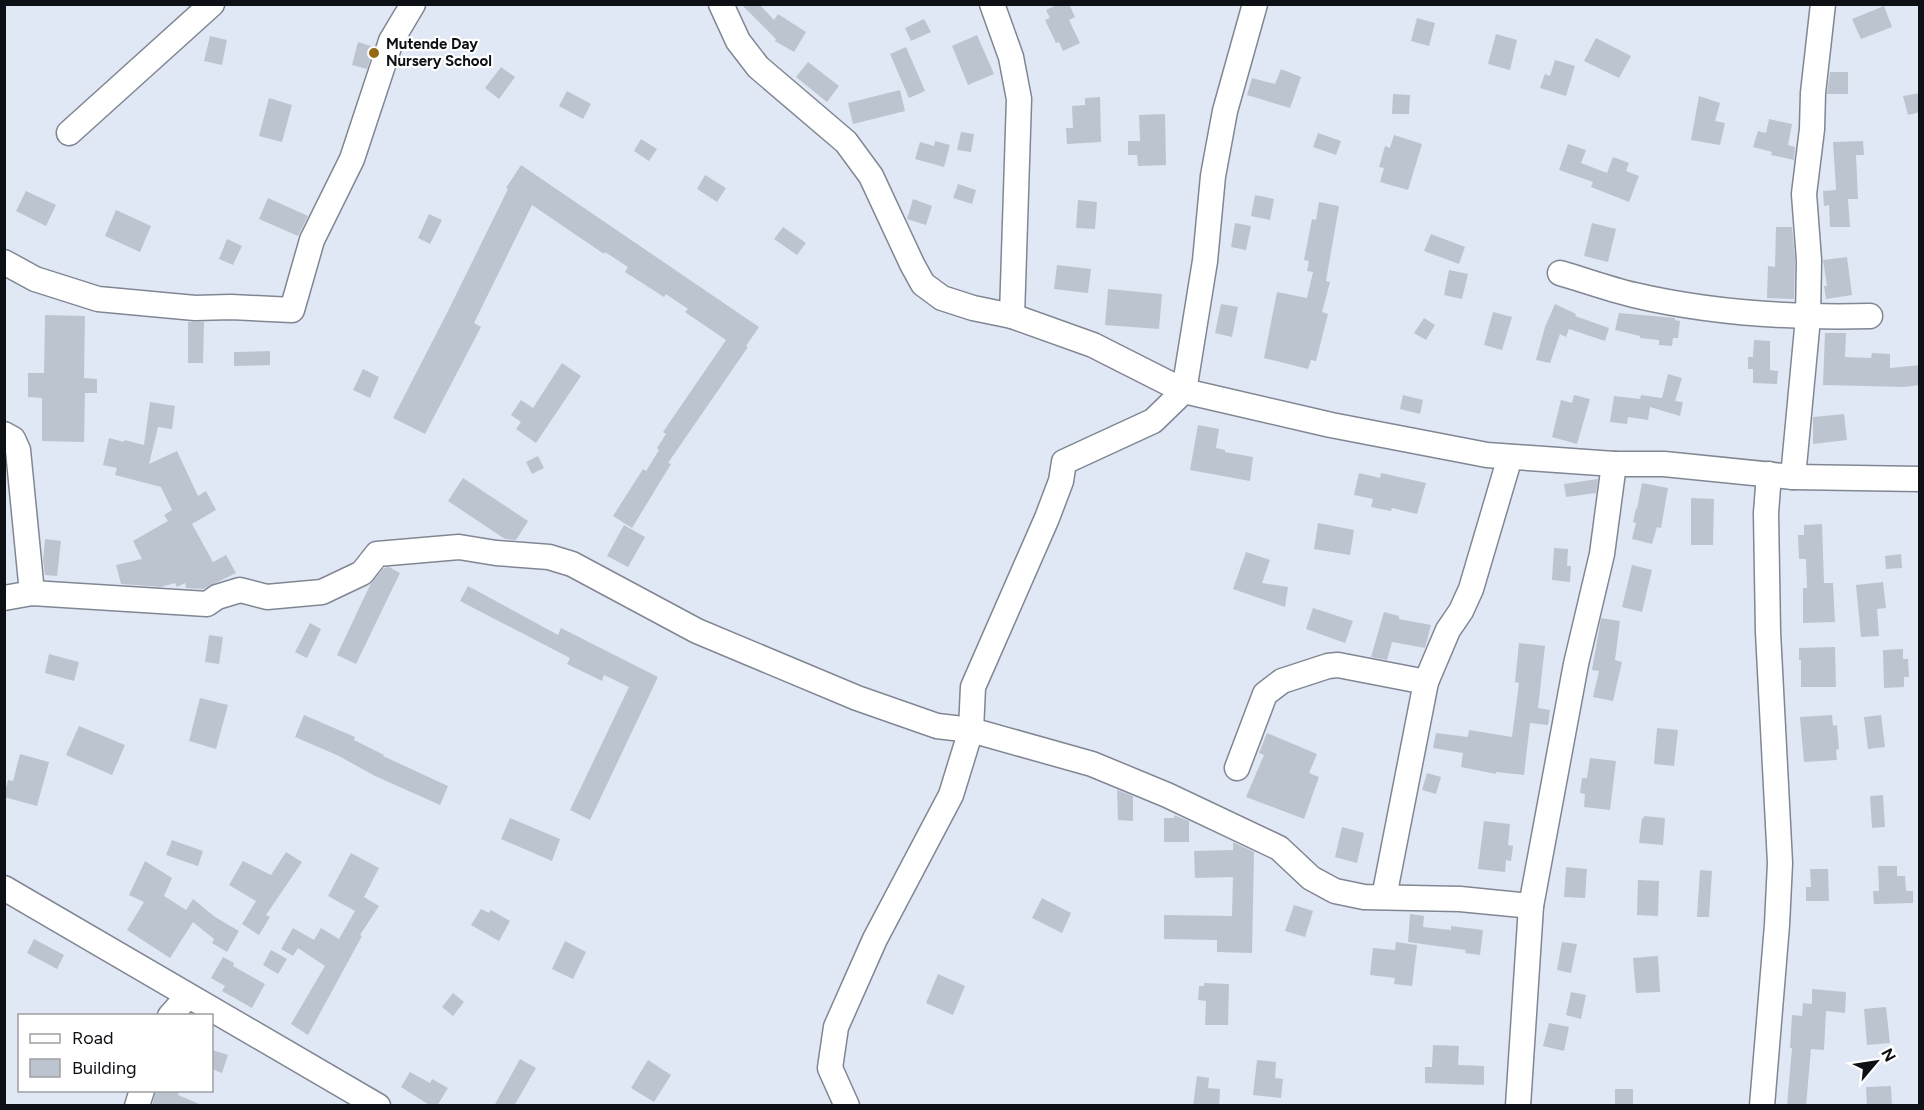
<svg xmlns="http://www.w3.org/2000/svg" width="1924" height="1110" viewBox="0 0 1924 1110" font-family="Figtree,sans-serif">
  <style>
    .building { fill: #bcc4d0 }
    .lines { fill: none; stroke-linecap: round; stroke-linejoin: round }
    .minor-casing { stroke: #808793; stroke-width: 27 }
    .minor { stroke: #fff; stroke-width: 24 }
    .poi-dot { fill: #946a14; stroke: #fff; stroke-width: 2 }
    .labels { text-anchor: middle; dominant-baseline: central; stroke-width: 4.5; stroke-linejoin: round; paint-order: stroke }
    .poi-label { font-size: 15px; font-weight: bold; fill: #0d1014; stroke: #fff; text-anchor: start }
  </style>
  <rect width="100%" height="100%" fill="#e0e8f5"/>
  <g class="building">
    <path d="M741,4H759L774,20L778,14L806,32L794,52L775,41L776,39Z"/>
    <path d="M1059,4H1069L1075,17L1069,20L1080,43L1063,51L1059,42L1056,43L1045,20L1050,18L1046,10Z"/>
    <path d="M1884,6L1892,27L1861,39L1852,19Z"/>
    <path d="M1417,18L1435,23L1429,46L1411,41Z"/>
    <path d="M924,19L931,32L911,41L905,28Z"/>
    <path d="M1496,34L1517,40L1510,70L1488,64Z"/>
    <path d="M977,35L994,74L968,85L952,46Z"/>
    <path d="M210,36L227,40L222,65L204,61Z"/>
    <path d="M1596,38L1631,56L1619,78L1584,61Z"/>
    <path d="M358,42L374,47L367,69L352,65Z"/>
    <path d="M906,47L925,91L909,98L890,54Z"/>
    <path d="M1555,60L1575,66L1566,96L1540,88L1545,74L1550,76Z"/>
    <path d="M808,62L839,86L827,102L796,77Z"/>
    <path d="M501,67L515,77L499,99L485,88Z"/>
    <path d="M1281,69L1301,77L1290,108L1247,95L1252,78L1275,84Z"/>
    <path d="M1830,72H1848V94H1827Z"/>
    <path d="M900,90L905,111L853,124L848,103Z"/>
    <path d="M567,91L591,104L583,119L559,106Z"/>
    <path d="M1920,93V112L1908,115L1903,96Z"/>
    <path d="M1393,94L1410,95L1409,114H1392Z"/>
    <path d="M1699,96L1720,103L1715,121L1725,123L1720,145L1691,140Z"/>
    <path d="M1100,97L1101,142L1067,144L1066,128H1073L1072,106L1085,105V98Z"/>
    <path d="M269,98L292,105L282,142L259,136Z"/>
    <path d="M1165,114L1166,165L1138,166L1137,155H1128V141H1140L1139,115Z"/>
    <path d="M1769,119L1792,124L1788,145L1795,147L1794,160L1771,155L1772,152L1753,147L1758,131L1766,133Z"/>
    <path d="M961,132L974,134L971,152L957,150Z"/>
    <path d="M1318,133L1341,141L1336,155L1313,147Z"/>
    <path d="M1394,135L1422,144L1408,190L1380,182L1384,168L1379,167L1385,146L1390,148Z"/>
    <path d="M641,139L657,149L649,161L634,151Z"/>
    <path d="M935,141L950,145L944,167L915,159L920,142L934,146Z"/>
    <path d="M1863,141L1864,155H1856L1858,199H1848L1850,227H1830L1829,205L1824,206L1823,191L1836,190L1833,142Z"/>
    <path d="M1568,144L1586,150L1581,163L1607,173L1613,157L1629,163L1626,171L1639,176L1629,202L1591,187L1593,182L1559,170Z"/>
    <path d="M521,165L759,327L746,346L748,347L668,463L671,464L632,528L613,516L643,469L646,471L659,450L657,448L666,434L663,432L726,340L685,312L688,309L666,294L664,297L625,272L628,267L605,252L604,254L532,205L474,323L481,327L425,434L393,418L449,309L508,189L506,188Z"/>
    <path d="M705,175L726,188L717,202L697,189Z"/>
    <path d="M958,184L976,190L972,204L953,198Z"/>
    <path d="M26,191L56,205L46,226L16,211Z"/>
    <path d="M1255,195L1274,199L1270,220L1251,216Z"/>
    <path d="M268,198L308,216L298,236L259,219Z"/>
    <path d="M913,199L932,206L926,225L907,219Z"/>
    <path d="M1078,200L1097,202L1095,229L1076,228Z"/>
    <path d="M1319,202L1339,206L1326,281L1330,282L1322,312L1328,314L1316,361L1311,360L1308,369L1264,358L1277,292L1307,298L1313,272L1307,271L1309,261L1304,260L1312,219L1316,220Z"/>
    <path d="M116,210L151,226L140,252L105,236Z"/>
    <path d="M429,214L442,220L430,244L418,238Z"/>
    <path d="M1235,223L1251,226L1246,250L1231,247Z"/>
    <path d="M1592,223L1616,229L1608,262L1584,256Z"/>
    <path d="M783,227L806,243L797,255L774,239Z"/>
    <path d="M1776,227H1792L1795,258L1794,299L1767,298L1768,266L1775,267Z"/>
    <path d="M1431,234L1465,247L1459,264L1424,251Z"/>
    <path d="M227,239L242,246L233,265L219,259Z"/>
    <path d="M1847,257L1852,295L1826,299L1824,286H1827L1823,260Z"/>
    <path d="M1057,265L1091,269L1088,293L1054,289Z"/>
    <path d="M1449,270L1468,274L1462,299L1444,295Z"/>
    <path d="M1108,289L1162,294L1159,329L1105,325Z"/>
    <path d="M1221,304L1238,307L1232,337L1215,333Z"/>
    <path d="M1555,304L1576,314L1575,316L1609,328L1605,341L1569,329L1566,337L1560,334L1550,363L1536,360L1545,327Z"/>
    <path d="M1493,312L1512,317L1502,350L1484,345Z"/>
    <path d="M1619,313L1675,318V320L1680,321L1678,338H1673L1672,346L1659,345V340L1640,338V336L1615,330Z"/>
    <path d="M45,315L85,316L84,378L97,379V393H85L84,442L42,441V398L28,397V373H44Z"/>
    <path d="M1424,318L1435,325L1426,340L1414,333Z"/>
    <path d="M188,322H204L203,363H188Z"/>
    <path d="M1825,333H1846L1845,357L1871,358L1872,353L1890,354V368L1920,365V385L1904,387L1823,385Z"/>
    <path d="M1754,340L1770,341V370L1778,371L1777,384L1753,383V369H1748V357H1753Z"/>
    <path d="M270,351V365L234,366V352Z"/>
    <path d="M562,363L581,376L536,443L516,429L521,422L511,415L521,400L533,408Z"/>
    <path d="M363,369L379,377L370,398L353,390Z"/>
    <path d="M1668,374L1682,378L1675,401L1683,402L1680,416L1650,407L1648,420L1628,417L1627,424L1610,422L1614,396L1640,399L1641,395L1662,398Z"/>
    <path d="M1403,395L1423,400L1420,414L1400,409Z"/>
    <path d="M1574,395L1590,399L1577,444L1552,437L1561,400L1572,403Z"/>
    <path d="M150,402L175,406L172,429L158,427L149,464L177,451L198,496L206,491L216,510L192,524L213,562L226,555L236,573L203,589L186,588L185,583L177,587L175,583L161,587L121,584L116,565L142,559L133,541L168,521L164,515L172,510L161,487L115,475L117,468L103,465L109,438L124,442V440L144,445Z"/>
    <path d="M1844,414L1847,440L1813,444V417Z"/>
    <path d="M1198,425L1219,429L1216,448L1225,450V452L1253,457L1250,481L1190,470Z"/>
    <path d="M538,456L544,468L532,474L526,462Z"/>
    <path d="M1359,473L1380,478L1381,473L1426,483L1417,514L1392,508L1391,511L1371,507L1373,499L1354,495Z"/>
    <path d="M463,478L528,521L516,540L505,539L448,501Z"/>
    <path d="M1598,479L1596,493L1566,497L1564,484Z"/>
    <path d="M1642,483L1668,488L1661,528L1657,527L1652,544L1632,539L1636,523L1633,522L1636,508L1637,509Z"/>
    <path d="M1691,498L1714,499L1713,545H1691Z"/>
    <path d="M1318,523L1354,530L1350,555L1314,549Z"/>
    <path d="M1822,524L1824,583H1833L1835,622L1803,623V588H1807L1806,559H1799L1798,535H1804V525Z"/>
    <path d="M624,525L645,537L628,567L607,556Z"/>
    <path d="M45,539L61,541L57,576L45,575L43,560Z"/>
    <path d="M1554,548L1568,549L1567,566H1571L1570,582L1552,580Z"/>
    <path d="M1246,552L1270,560L1262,583L1288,587L1285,607L1233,589Z"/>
    <path d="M1901,554L1902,568L1886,569L1885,556Z"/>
    <path d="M1632,565L1652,570L1642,612L1622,607Z"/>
    <path d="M389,567L400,573L356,664L337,655L371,583L384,568Z"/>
    <path d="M1883,582L1886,608L1877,609L1879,636L1861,637L1856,585Z"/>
    <path d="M468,586L558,635L561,628L658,677L590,820L570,810L629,687L604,675L602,681L567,664L570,658L460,601Z"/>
    <path d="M1313,608L1353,621L1345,643L1306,629Z"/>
    <path d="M1384,612L1399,616V619L1431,625L1425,648L1392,642L1387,660L1371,657Z"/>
    <path d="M1601,618L1620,621L1615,660L1622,662L1613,701L1593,697L1599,671L1592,670Z"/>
    <path d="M310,623L321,629L307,658L295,652Z"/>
    <path d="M209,635L223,637L219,664L205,662Z"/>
    <path d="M1519,643L1545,646L1538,708L1550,710L1548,725L1530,723L1524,775L1496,772V774L1461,767L1463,753L1433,748L1436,733L1468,737L1469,730L1512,737L1519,683L1515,682Z"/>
    <path d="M1835,647L1836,687H1801V660H1799V648Z"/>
    <path d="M1903,649V659H1908L1909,677H1904V687L1884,688L1883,650Z"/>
    <path d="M49,654L79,662L74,681L45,673Z"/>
    <path d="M200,698L228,705L216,749L189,741Z"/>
    <path d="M304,715L355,737L354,740L384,755L383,756L448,786L440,805L375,776L339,756L295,737Z"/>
    <path d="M1832,715L1833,726L1837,725L1839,749L1836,750L1837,760L1804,762L1800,717Z"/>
    <path d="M1881,715L1885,747L1868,749L1864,717Z"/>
    <path d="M79,726L125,745L112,775L66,755Z"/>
    <path d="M1657,728L1678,730L1674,766L1654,764Z"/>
    <path d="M1267,733L1317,754L1309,773L1319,777L1304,819L1246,797L1264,755L1259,753Z"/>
    <path d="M20,754L49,762L37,806L4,797L8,780L13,781Z"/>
    <path d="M1590,758L1616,761L1610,810L1584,807L1585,794L1580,793L1582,778H1587Z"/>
    <path d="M1427,773L1441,777L1436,794L1422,790Z"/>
    <path d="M1117,790L1133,796V821L1118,820Z"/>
    <path d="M1883,795L1885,827L1872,828L1870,796Z"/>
    <path d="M1174,815L1189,821V842H1164V818H1174Z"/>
    <path d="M1644,816L1665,818L1663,845L1639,843L1642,818H1644Z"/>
    <path d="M510,818L560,839L552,861L501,839Z"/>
    <path d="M1484,821L1510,824L1508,845L1513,846L1511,861L1506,860L1505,872L1478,869Z"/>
    <path d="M1342,827L1364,833L1357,863L1335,857Z"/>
    <path d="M172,840L203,851L198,866L166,855Z"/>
    <path d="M1233,842L1254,852L1252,953L1217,952V940L1164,939V915L1232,916L1233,877L1195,878L1194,851L1233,850Z"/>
    <path d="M286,852L302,862L266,915L270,917L259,935L242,924L256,901L229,885L243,861L271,875Z"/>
    <path d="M351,853L379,868L364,897L379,906L360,935L362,936L308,1035L291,1024L325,966L298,948L293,956L281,949L293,928L314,940L321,928L339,939L355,911L328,896Z"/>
    <path d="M145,861L172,878L164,896L186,910L193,899L215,917L239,931L227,952L212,943L214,939L193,922L170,958L127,930L144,902L129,895Z"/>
    <path d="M1878,866H1897V876H1905L1906,891H1913V903L1874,904L1873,891H1879Z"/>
    <path d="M1566,867L1587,869L1585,898L1564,897Z"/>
    <path d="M1810,869H1828L1829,901H1806V887H1811Z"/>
    <path d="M1700,870L1712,871L1709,917H1697Z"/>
    <path d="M1638,880L1659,881L1658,916L1637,915Z"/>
    <path d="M1042,898L1071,913L1062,933L1032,918Z"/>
    <path d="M1294,905L1313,911L1305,937L1285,931Z"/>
    <path d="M481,909L489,913L491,910L510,921L499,941L471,925Z"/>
    <path d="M1410,914L1424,916L1423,927L1451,930V926L1483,930L1480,955L1465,953L1466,950L1408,942Z"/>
    <path d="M34,939L64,955L57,969L27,953Z"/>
    <path d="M565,941L586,952L573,979L552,969Z"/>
    <path d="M1396,942L1417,945L1412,986L1394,984L1395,978L1370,975L1373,948L1395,950Z"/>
    <path d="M1562,942L1577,944L1571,973L1557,970Z"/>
    <path d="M271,950L287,959L278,974L263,965Z"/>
    <path d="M1658,956L1660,992L1636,993L1633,958Z"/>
    <path d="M223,957L234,963L233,966L265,984L252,1008L222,991L225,986L211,978Z"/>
    <path d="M938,974L965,986L953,1015L926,1003Z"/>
    <path d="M1204,983L1229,984L1228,1025H1205L1206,1001L1198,1000L1199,986H1204Z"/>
    <path d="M1812,989L1846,992L1845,1013L1826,1011L1824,1050L1811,1049L1806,1106H1787L1792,1048H1790L1792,1015L1802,1016L1803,1003L1812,1004Z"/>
    <path d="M1571,992L1586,995L1581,1019L1566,1015Z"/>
    <path d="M453,993L464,1002L453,1016L442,1007Z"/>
    <path d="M1886,1007L1890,1043L1867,1045L1864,1009Z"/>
    <path d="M1549,1023L1569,1027L1564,1051L1543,1046Z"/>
    <path d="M1433,1045L1459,1046L1458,1065L1484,1066V1085L1425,1083V1067H1432Z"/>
    <path d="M212,1050L228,1055L222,1073L212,1069Z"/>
    <path d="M520,1059L536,1068L514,1106H494Z"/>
    <path d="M648,1060L671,1075L654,1102L631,1088Z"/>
    <path d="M1257,1060L1276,1062L1275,1078L1283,1079L1281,1098L1253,1095Z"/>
    <path d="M410,1072L430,1083L432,1079L448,1088L437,1106H431L401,1087Z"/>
    <path d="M1197,1076L1209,1078L1208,1088L1220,1089L1219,1106H1193Z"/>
    <path d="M1891,1086L1892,1106H1867L1866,1087Z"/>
    <rect x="1615" y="1089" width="18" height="17"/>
    <path d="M156,1090H180L178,1095L204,1106H152Z"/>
  </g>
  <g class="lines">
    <g class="minor-casing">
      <g id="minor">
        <path d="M721,4L738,41L758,67L846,142L871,176L912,264L923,284L942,298L973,308L1012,316L1093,345L1184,391L1205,261L1213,176L1225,111L1255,4"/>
        <path d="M992,4L1011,57L1019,99L1012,316"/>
        <path d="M69,133L212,4"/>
        <path d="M4,262L35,279L98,299L195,308L231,307L292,310L312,240L352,159L391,41L413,4"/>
        <path d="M1560,273C1584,280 1609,289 1634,295C1711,313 1791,318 1870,316"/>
        <path d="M4,434L13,439L18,450L32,593"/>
        <path d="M1793,477L1808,318L1809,260L1804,194L1812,129L1813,93L1823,4"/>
        <path d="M4,598L32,593L207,604L217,597L240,590L267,597L322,592L362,573L377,554L459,547L496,553L549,557L572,564L697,631L857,698L937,726L971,730L1092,764L1167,795L1279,848L1311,878L1335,891L1364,897L1460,899L1531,906"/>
        <path d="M1237,768L1265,694L1282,681L1328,666L1338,665L1426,682L1448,630L1461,611L1471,589L1510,457"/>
        <path d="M4,888L378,1106"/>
        <path d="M1384,897L1426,682"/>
        <path d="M170,1016L188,996"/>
        <path d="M137,1106L142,1090"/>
        <path d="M847,1106L830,1068L836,1027L875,939L951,795L971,730L973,687L1047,518L1061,481L1064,462L1153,421L1184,391L1331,425L1487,455L1614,464H1664L1793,477L1920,479"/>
        <path d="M1518,1106L1531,906L1576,664L1602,554L1614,464"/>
        <path d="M1762,1106L1777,925L1780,863L1768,632L1766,513L1769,474"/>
      </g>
    </g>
    <use href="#minor" class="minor"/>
  </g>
  <circle class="poi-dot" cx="374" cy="53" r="6"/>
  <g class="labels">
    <g class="poi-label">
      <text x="386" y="44">Mutende Day<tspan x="386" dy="17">Nursery School</tspan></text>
    </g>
  </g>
  <rect width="1924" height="1110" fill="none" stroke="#0d1014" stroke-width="12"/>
  <rect x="18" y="1014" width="195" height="78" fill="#ffffff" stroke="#9e9fa1" stroke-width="1.5"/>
  <rect x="30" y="1034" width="30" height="9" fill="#ffffff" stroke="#9e9fa1" stroke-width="1.5"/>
  <text x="72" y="1044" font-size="18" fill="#0d1014">Road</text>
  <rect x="30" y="1059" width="30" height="18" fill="#bcc4d0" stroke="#9e9fa1" stroke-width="1.5"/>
  <text x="72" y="1074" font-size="18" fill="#0d1014">Building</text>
  <g transform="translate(1876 1062) rotate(61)" stroke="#ffffff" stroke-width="4.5" paint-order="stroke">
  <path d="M0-4.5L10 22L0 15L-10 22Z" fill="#0d1014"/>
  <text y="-9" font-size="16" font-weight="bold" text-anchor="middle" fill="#0d1014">N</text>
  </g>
</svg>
